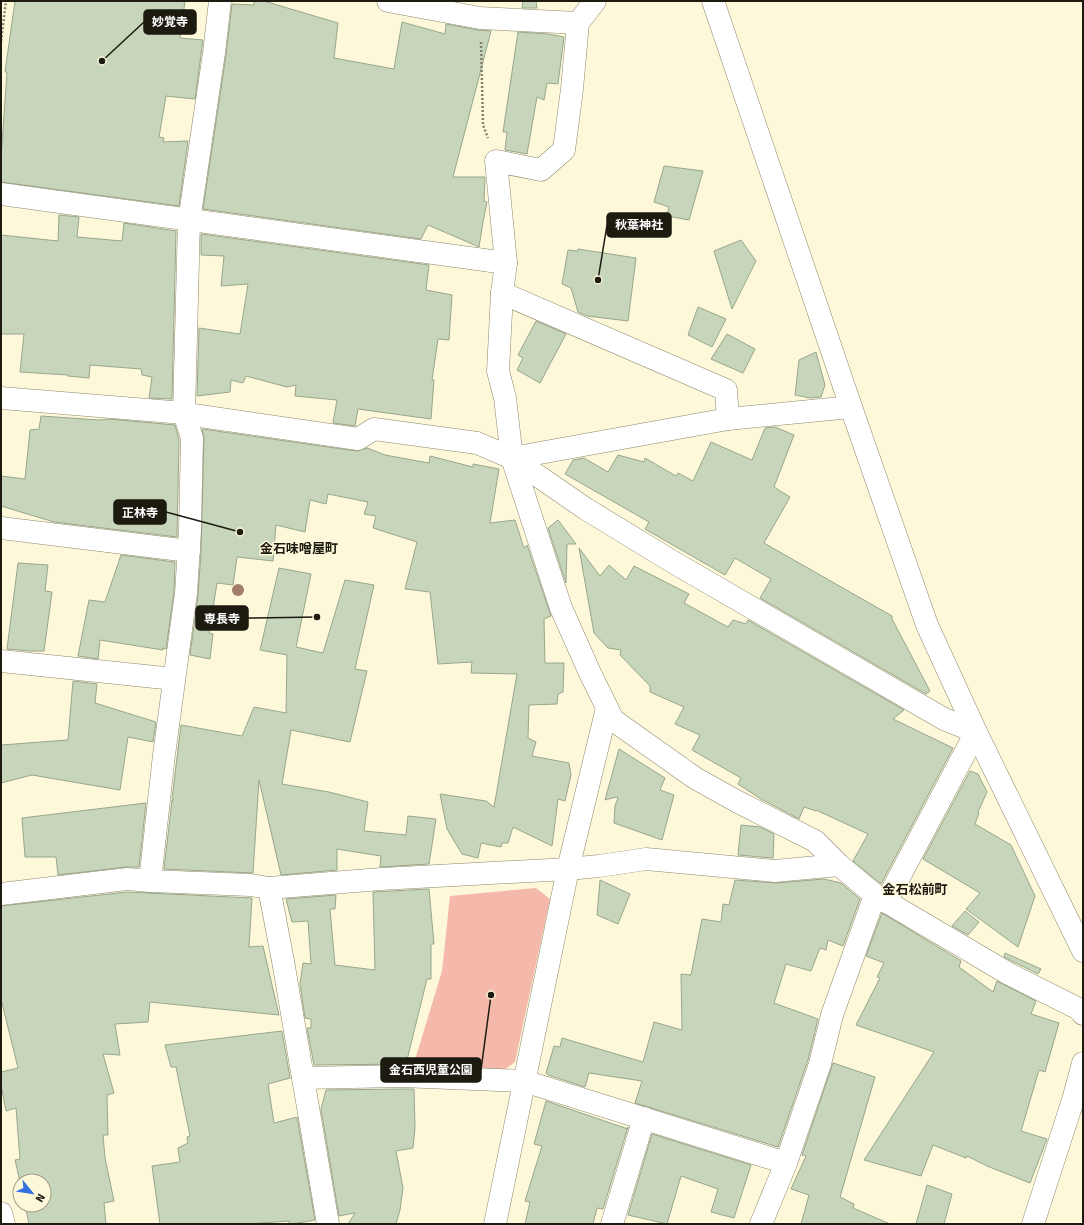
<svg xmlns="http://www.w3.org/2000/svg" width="1084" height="1225" viewBox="0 0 1084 1225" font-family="Signika,'Noto Sans JP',sans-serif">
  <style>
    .green { fill: #f5b9ab }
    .building { fill: #c7d6bb; stroke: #98a68c }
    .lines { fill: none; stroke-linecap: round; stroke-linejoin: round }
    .minor-casing { stroke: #8d876c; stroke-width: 23 }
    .tertiary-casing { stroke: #8d876c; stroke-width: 23 }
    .path { stroke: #827e6b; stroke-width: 2.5; stroke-dasharray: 2 2; stroke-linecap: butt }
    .minor { stroke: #fff; stroke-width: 22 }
    .tertiary { stroke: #fff; stroke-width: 22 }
    .tree { fill: #a17d68 }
    .labels { text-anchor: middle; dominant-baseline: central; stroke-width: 3; stroke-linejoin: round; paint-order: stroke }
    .quarter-label { font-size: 13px; font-weight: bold; fill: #1d1a10; stroke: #fdf8da }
    .leader { fill: none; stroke: #1d1a10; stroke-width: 1.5 }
    .callout-dot { fill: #1d1a10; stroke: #fdf8da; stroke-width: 1.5 }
    .callout { fill: #1d1a10; stroke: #1d1a10; stroke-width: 1.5 }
    .callout-label { font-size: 12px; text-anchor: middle; font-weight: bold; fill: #fff }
  </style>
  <rect width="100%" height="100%" fill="#fdf8da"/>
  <path class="green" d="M536,888L550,899L515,1062L503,1071L415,1060L442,971L450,896Z"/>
  <g class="building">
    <path d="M15,1H185L180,38L203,40L195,99L166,96L159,137L164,138L163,142L188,141L179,206L1,182V159L7,72H5Z"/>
    <path d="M254,1H264L338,23L334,58L394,69L402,22L445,34L446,24L478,30L491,31L453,177H485L484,201L487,202L483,222L479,247L428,225L421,239L203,209L226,55L232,4L254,5Z"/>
    <path d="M523,1H536L537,8H522Z"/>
    <path d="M518,32L548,34L564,37L558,84L547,83L544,100L537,97L527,154L505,150L507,132H503Z"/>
    <path d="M664,166L703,171L689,220L667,216L669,207L654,202Z"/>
    <path d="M59,215L79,217L77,237L122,241L124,223L176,231L172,399L149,398L152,377L142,375L141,369L90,365L89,378L68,376V375L20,372L24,334H1V235L58,241Z"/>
    <path d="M201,234L429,265L426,290L452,295L449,340L438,339L432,380H434L431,419L358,409L355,426L333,423L337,400L295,396L296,385L287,387L246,376L243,383L231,380L230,392L197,396L199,328L240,334L248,284L221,286L224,256L201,255Z"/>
    <path d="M741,240L756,261L732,309L714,251Z"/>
    <path d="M578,249L636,258L628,321L587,316L578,312L571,288L562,284L568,250L578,251Z"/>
    <path d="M698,307L726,319L712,347L688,335Z"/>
    <path d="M536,321L566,334L540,383L517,370L523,358L518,355Z"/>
    <path d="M727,334L755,349L743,373L711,359Z"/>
    <path d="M816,352L825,385L821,397L810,398L795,395L799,360Z"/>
    <path d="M41,416L99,420L109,419L175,425L179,440L177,537L54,522L1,506V476L25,479L30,430L39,429Z"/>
    <path d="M775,427L794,435L774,487L790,497L764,543L892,616V619L930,691L926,694L760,598L771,579L735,558L725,575L645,529L649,522L565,474L573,460L584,458L608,472L618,455L644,462L645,458L676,476L678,473L693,481L711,442L752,460L765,428Z"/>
    <path d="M202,429L356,451L367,448L385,455L429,463L430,456L473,467V464L499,469L490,523L515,520L524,548L527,545L551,616L544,619L545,663H564L563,692L558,694L557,704L529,705L528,738L536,742L532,756L569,763L571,775L565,801L558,799L552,846L513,827L508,843H502L501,847L481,843L478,858L462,854L447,829L440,794L486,801L494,807L517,674L471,673L472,662L438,664L430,592L405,589L417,542L373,528L376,516L364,514L368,502L328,494L326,504L310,500L305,532L276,525L273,561L237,557L233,585L217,583L209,633L213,634L210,659L190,655L198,595L201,552L204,438Z"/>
    <path d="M558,520L576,544H567L566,583L548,528Z"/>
    <path d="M579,548L600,576L609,565L626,580L634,566L689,594L684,603L728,627L733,620L746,624L748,620L904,710L893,719L953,748L881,884L853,861L868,834L816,810V811L804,807L799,819L761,799L738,784L741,778L692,750L700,735L675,724L684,707L650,692V686L620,655L621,650L608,648L594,633Z"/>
    <path d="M121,555L175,562L174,592L166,649L163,648V650L100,640L98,659L78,656L89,600L105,602Z"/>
    <path d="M18,563L48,565L45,591L52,592L44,651H30L7,649Z"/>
    <path d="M279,568L311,574L296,647L323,653L345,580L374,585L355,669L367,671L350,742L291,730L282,784L329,792L368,802L364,831L406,835L408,816L436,819L429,864L380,867L381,856L337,849V870L281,875L259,780L253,873L164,869L172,800H174L172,799L181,725L242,736L254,707L286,713L287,655L260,650Z"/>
    <path d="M73,681L97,684L95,703L156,722L153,742L128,737L120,790L32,775L1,783V745L68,740Z"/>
    <path d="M619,749L665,778L660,790L674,795L662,840L614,823L615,806L618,798L616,797L605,800Z"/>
    <path d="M970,771L978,774L987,792L978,812L979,813L975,824L1011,845L1035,896L1018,947L966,909L980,893L923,859Z"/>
    <path d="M146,803L139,867H126L58,875L56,857H25L22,818Z"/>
    <path d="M741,825L760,827L774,834L773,858L738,855Z"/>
    <path d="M824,879L841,883L860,899L843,946L828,940L826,950L820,948L811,971L786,964L774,1003L818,1019L808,1060L778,1147L635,1103L642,1081L589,1073L585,1087L548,1075L546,1073L554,1046L560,1047L562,1038L643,1062L654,1022L682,1030L681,974L691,975L702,919L721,922L723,904L729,905L735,880L776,883Z"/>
    <path d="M600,880L630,894L618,924L597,915Z"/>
    <path d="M429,889L434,944H431V979H427L406,1064L314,1065L307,1028H311V1019L305,1018L300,984L303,963L311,964L308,921L292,922L286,899L336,895L335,909H330L335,965L375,970L373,892Z"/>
    <path d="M127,892L252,898L249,947L263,946L279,1015L150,1002L148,1022L115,1024L120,1055L103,1054L114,1093L107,1095L108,1135H103L105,1158L114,1201L104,1203L106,1224H29L25,1205H44V1181H20V1182L15,1160L20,1159L16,1108L6,1111L1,1085V1072L18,1068L1,999V906Z"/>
    <path d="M965,911L979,922L968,935L952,926Z"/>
    <path d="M882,913L961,961L959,967L993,992L997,981L1036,1001L1031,1014L1059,1023L1045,1072L1039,1070L1021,1131L1047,1139L1030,1183L987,1166L967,1156L966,1158L933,1145L921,1176L864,1160L934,1052L856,1025L880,978L877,977L884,963L866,956Z"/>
    <path d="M1005,953L1041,969L1038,974L1004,957Z"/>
    <path d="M282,1031L290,1078L268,1084L274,1123L297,1117L315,1220L292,1224H289V1221L247,1224H160L152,1166L180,1162L178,1148L188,1143L187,1137L190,1136L176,1067H171L165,1045Z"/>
    <path d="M833,1063L875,1077L840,1197L854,1204L853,1208L890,1224H801L809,1195L791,1189L806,1156L802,1155Z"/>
    <path d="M401,1089H414L415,1128L413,1148L396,1151L403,1188L400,1210L396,1224H348L355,1213L339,1216L321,1109L326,1090Z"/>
    <path d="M546,1101L628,1129V1127L603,1209L597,1208L593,1224H525L530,1202L525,1201L542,1146L534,1144Z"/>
    <path d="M652,1134L751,1165L734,1218L711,1212L718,1189L681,1176L667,1224L628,1215Z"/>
    <path d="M927,1185L952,1194L944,1224H916Z"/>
  </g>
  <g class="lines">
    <g class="minor-casing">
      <g id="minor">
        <path d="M388,1L480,18L578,23"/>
        <path d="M595,1L578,23L572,89L564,150L541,170L496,161L506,263L502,293L498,371L505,398L512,458L561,608L590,673L613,720L695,778L738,802L815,841L839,865L875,895L1009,974L1079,1009L1083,1014"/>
        <path d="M1,194L506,263"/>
        <path d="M502,293L726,390L728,419"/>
        <path d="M1,398L184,413L193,415L358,439L374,429L477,443L512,458L586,509L673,562L944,719L976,732L886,902"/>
        <path d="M512,458L728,419L851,407"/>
        <path d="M1,528L189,551"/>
        <path d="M1,661L174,679"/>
        <path d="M150,881L164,755L186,593L190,531L192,438L184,413L189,221L214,53L220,1"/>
        <path d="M269,888L283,961L328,1224"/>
        <path d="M1,894L127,879L150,881L250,885L269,888L381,879L568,869L599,866L646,859L775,871L839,865"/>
        <path d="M303,1078L401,1076L524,1081L786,1163"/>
        <path d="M495,1224L568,869L607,708"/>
        <path d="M612,1224L644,1118"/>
        <path d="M761,1224L786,1163L820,1064L832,1015L875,895"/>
        <path d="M1033,1224L1073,1100L1083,1063"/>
      </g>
    </g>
    <g class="tertiary-casing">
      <g id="tertiary">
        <path d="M713,1L851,407L927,625L976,732L1083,951"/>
        <path d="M1,1213L4,1224"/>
      </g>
    </g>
    <g class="path">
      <path d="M1,41L6,1"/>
      <path d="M481,42L483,125L488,138"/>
    </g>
    <use href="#minor" class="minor"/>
    <use href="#tertiary" class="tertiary"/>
  </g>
  <circle class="tree" cx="238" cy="590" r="6"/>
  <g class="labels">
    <g class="quarter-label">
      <text x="299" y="549">金石味噌屋町</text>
      <text x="915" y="890">金石松前町</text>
    </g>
  </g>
  <path class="leader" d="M102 61L144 22M598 280L607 225M240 532L166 512M317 617L248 618M491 995L481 1070"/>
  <g class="callout-dot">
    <circle cx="102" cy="61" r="4"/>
    <circle cx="598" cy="280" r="4"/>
    <circle cx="240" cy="532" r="4"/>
    <circle cx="317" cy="617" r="4"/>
    <circle cx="491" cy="995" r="4"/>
  </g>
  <g class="callout">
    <rect x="144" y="10" width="52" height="24" rx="4"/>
    <rect x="607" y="213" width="64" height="24" rx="4"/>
    <rect x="114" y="500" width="52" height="24" rx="4"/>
    <rect x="196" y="606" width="52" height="24" rx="4"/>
    <rect x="381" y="1058" width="100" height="24" rx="4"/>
  </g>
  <g class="callout-label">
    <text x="170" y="26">妙覚寺</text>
    <text x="639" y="229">秋葉神社</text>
    <text x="140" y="517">正林寺</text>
    <text x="222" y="623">専長寺</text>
    <text x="431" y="1074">金石西児童公園</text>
  </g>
  <rect width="1084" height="1225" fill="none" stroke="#1d1a10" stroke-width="4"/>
  <g transform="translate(32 1193) rotate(120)"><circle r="19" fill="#fdf8da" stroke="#a39f89"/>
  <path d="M0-3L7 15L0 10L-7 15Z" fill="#3470de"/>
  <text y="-6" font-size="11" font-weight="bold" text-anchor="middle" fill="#1d1a10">N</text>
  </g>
</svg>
